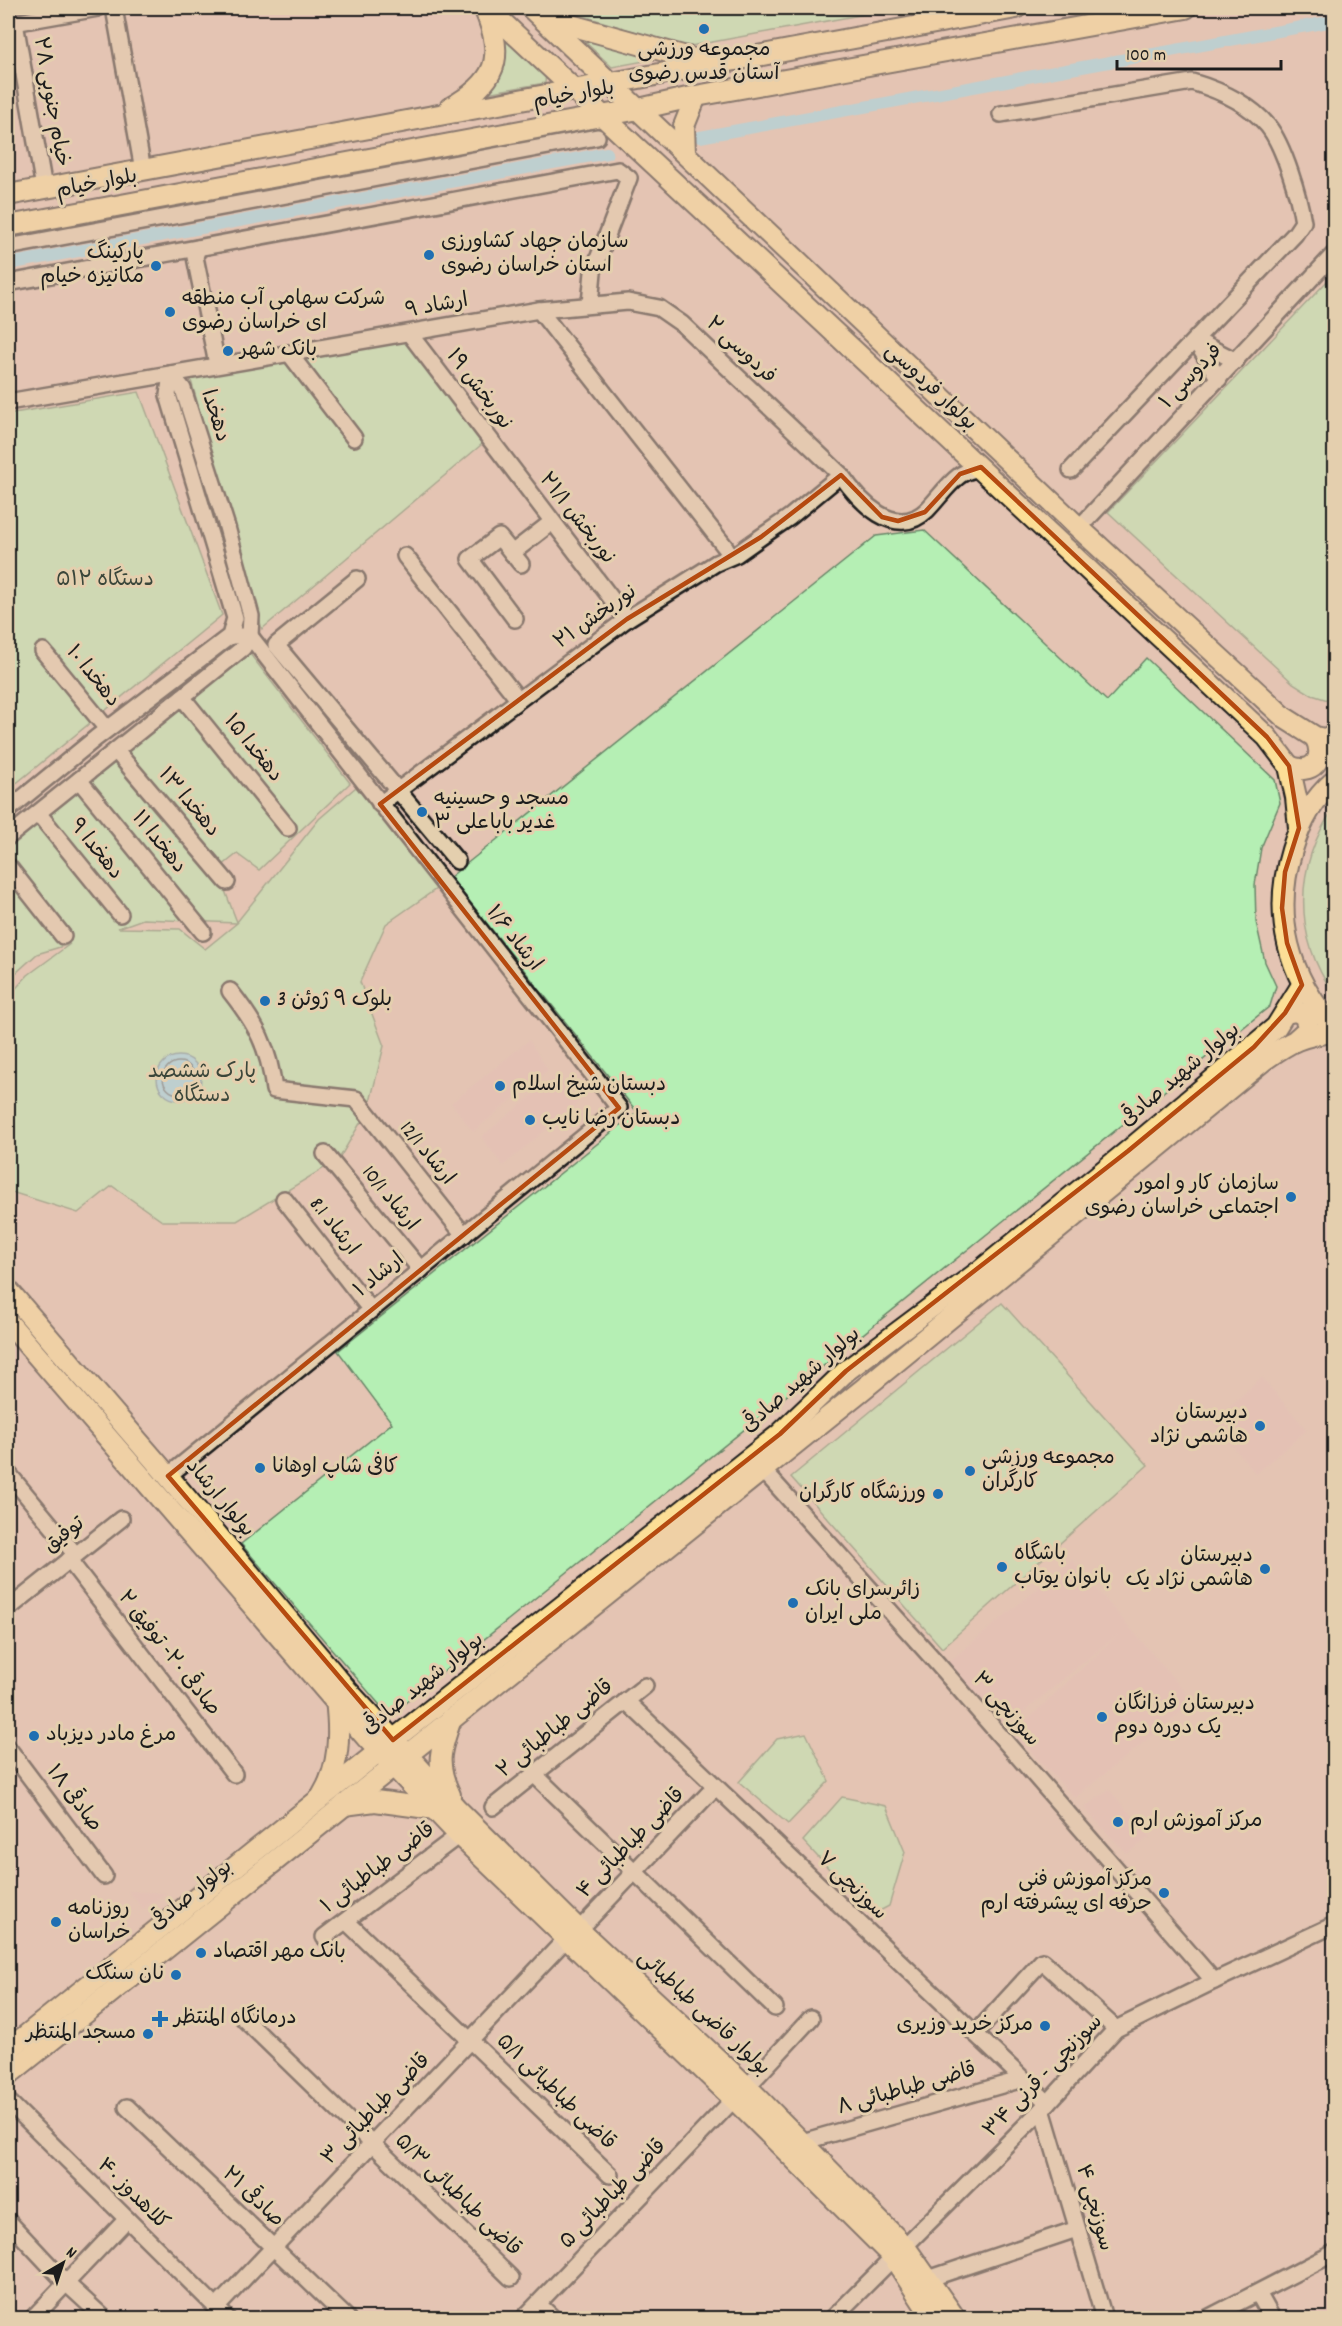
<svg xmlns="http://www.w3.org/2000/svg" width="1342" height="2326" viewBox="0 0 1342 2326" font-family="Dekko,'Playpen Sans Arabic',sans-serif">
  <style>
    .built { fill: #e4bdb7 }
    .green { fill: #b5efb4; stroke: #688668; stroke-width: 1.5; fill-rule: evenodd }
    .water { fill: #91dbf2; stroke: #628f9c; stroke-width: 1.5 }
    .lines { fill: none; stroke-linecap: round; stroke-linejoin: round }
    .shore { stroke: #4b6872; stroke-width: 1.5 }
    .canal { stroke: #91dbf2; stroke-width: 12 }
    .minor-casing { stroke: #1c1c1c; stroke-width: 20 }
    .major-casing { stroke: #1c1c1c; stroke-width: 24 }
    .minor { stroke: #e4cfae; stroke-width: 15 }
    .major { stroke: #fcde96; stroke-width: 20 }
    .marked { fill: none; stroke: #b54a10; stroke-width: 4.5; stroke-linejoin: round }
    .poi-dot { fill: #1f6fb2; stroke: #e4cfae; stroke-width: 2 }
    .labels { text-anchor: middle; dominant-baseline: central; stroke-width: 6; stroke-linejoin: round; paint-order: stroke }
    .poi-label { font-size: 21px; fill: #1c1c1c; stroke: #e4cfae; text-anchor: start }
    .street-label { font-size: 21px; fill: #1c1c1c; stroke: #e4cfae }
    .park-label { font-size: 21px; fill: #3b463a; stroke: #e4cfae }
  </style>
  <rect width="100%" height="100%" fill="#e4c4b3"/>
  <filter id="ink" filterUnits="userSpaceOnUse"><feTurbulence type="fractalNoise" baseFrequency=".0167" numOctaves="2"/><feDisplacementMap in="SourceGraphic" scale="12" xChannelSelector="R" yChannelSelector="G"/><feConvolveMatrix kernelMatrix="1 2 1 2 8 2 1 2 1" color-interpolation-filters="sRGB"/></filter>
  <g filter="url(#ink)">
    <g class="built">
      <path d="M529,1040L548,1070L473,1132L451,1103Z"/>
      <path d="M558,1074L578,1103L503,1166L481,1137Z"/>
      <path d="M1262,1377L1307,1430L1256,1474L1212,1422Z"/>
      <path d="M1072,1560L1194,1702L1075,1798L1013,1733L1117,1635L1007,1726L947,1663Z"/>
      <path d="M1109,1789L1150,1837L1127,1854L1084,1808Z"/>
      <path d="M128,1891L166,1893L143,1909Z"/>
    </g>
    <g class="green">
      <path d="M563,8H898L685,47L567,11Z"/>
      <path d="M502,31L546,72L545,83L486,93Z"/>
      <path d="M582,37L650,55V60L612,67L583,40Z"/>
      <path d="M1334,274V702L1312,695L1293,683L1108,512Z"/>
      <path d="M406,336L487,440L262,629L190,377Z"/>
      <path d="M139,392L222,615L8,790V414Z"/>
      <path d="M924,530L1107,701L1146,658L1275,780L1280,803L1261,848L1255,885L1256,922L1265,962L1276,986L1270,1006L395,1711H385L241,1544L392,1423L338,1351L637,1112L450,877L876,536Z"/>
      <path d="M250,654L350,783L259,870L237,854L217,870L237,922L319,819L356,787L436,889L386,924L360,982L384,1046L368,1110L339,1159L237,1221H162L112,1186L78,1213L8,1191V997L28,975L70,944L37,954L8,980V841ZM143,919L236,923H237L205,949L180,929L118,928Z"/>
      <path d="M1334,808V994C1293,936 1294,866 1334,808Z"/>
      <path d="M1002,1303L1148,1465L942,1648L791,1477Z"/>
      <path d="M806,1733L829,1781L788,1824L739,1782L777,1739Z"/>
      <path d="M842,1797L886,1806L905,1852L889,1906L872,1915L803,1841Z"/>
    </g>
    <circle class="water" cx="179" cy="1078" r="22"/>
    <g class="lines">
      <circle class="shore" cx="179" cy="1078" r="16"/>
      <g class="canal">
        <path d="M700,137L1334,21"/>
        <path d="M8,264L607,153"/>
      </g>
      <g class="minor-casing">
        <g id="minor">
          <path d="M114,8L143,170"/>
          <path d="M15,23L44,188"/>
          <path d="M8,24L98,8"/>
          <path d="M1001,114L1192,82C1219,90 1249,103 1268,126C1284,146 1299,197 1303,222L1295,234L1071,470"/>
          <path d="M8,247L597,137"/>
          <path d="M198,248L195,257L217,364"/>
          <path d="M8,283L618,170L629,178L593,272L590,304"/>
          <path d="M539,310L726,548"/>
          <path d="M409,333L627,619"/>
          <path d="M289,353L354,438"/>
          <path d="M1219,379L1195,340L1236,361"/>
          <path d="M8,402L539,310L628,302L659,308L682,324L841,475C859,501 895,541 927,510C938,499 947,485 959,476C965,471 974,470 981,467"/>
          <path d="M1079,528L1334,254"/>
          <path d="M512,553L552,522"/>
          <path d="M405,556L518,699"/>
          <path d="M357,579L276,645L457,861"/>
          <path d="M515,619L470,559L499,537L521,564"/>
          <path d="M43,651L107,729"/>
          <path d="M182,697L288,828"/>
          <path d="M116,751L227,882"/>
          <path d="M79,780L203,932"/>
          <path d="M380,804L627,619L716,563L737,554L761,537L790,517L841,475"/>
          <path d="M8,810L96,738L230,636L235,618L168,395L171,374"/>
          <path d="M38,813L120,914"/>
          <path d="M8,837L243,648L250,636L251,616L227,527L183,389L171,374"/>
          <path d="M8,866L63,936"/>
          <path d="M230,991C256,1024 269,1047 274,1090L356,1099L464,1235"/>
          <path d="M325,1154L421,1270"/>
          <path d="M284,1199L371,1310"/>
          <path d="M762,1469L935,1661L1214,1981"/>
          <path d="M8,1473L75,1554"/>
          <path d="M168,1476L619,1108L250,636H230"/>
          <path d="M69,1560L234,1774"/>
          <path d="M8,1609L121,1519"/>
          <path d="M626,1701L1048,2103"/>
          <path d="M8,1748L104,1876"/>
          <path d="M534,1774L775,2008"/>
          <path d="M493,1807L645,1686"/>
          <path d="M346,1921L610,2175"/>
          <path d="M579,1930L715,1787"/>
          <path d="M324,1937L459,1835"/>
          <path d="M244,2019L511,2278"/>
          <path d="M975,2034L1042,1961L1116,2029"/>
          <path d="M747,2087L811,2018"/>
          <path d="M8,2101L227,2318"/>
          <path d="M127,2107L347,2318"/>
          <path d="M1042,2109L1104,2318"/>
          <path d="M802,2142L1023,2079"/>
          <path d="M8,2221L66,2283L104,2318"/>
          <path d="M928,2279L1077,2229"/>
          <path d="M1258,2293L1272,2318"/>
          <path d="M538,2304L553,2318"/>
          <path d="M216,2308L566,1939"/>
          <path d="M33,2318L127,2219"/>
          <path d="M524,2318L734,2099"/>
          <path d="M833,2318L1048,2103L1116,2029L1214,1981L1334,1925"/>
          <path d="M1208,2318L1334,2253"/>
        </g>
      </g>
      <g class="major-casing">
        <g id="major">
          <path d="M487,8C747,251 1007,493 1267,737L1289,766L1296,797L1299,828"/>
          <path d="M531,8L1079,528L1285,718L1315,737L1334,741"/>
          <path d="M545,18L708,63"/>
          <path d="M450,108C496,82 506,59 485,10"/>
          <path d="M685,153L684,126L696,96"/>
          <path d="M8,195L1016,8"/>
          <path d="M8,226L639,109L696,96L1186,8"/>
          <path d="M1289,766C1312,776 1327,759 1315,737"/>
          <path d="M1334,781C1313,799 1300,823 1292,850C1272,915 1288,978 1334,1027"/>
          <path d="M1285,1013L1296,1011L1304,1015L1308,1025L1306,1031L1297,1039"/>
          <path d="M8,1290L168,1476L347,1690L456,1808L579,1930L747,2087L905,2247L955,2318"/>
          <path d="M8,1322L366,1737L459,1835L734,2099L894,2258L933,2318"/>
          <path d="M450,1795C435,1764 440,1750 451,1719"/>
          <path d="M322,1796C340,1767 340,1733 336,1700"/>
          <path d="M344,1805L375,1801L435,1809"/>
          <path d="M8,2050L393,1740L780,1434L846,1371L981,1270L1128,1151L1276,1027L1302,985"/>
          <path d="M8,2075L862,1390L1264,1060C1291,1041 1302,1035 1334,1032"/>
        </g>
      </g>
      <use href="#minor" class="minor"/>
      <use href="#major" class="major"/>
    </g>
  </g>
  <path d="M0 0H1342V2326H0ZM981,467L1267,737L1289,766L1299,828L1285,872L1282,908L1287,943L1302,985L1285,1013L1254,1047L1128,1151L846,1371L780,1434L393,1740L168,1476L619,1108L380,804L627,619L761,537L841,475L882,517L898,521L925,512L960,474Z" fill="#e4c4b3" fill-opacity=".55" fill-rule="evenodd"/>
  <path class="marked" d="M981,467L1267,737L1289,766L1299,828L1285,872L1282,908L1287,943L1302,985L1285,1013L1254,1047L1128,1151L846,1371L780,1434L393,1740L168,1476L619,1108L380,804L627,619L761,537L841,475L882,517L898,521L925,512L960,474Z"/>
  <g class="poi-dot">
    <circle cx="704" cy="29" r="6"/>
    <circle cx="429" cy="255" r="6"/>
    <circle cx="156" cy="266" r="6"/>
    <circle cx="170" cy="312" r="6"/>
    <circle cx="228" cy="351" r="6"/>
    <circle cx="422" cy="812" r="6"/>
    <circle cx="265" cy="1001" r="6"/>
    <circle cx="500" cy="1086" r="6"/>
    <circle cx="530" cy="1120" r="6"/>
    <circle cx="1291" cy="1197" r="6"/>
    <circle cx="1260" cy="1426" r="6"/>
    <circle cx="260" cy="1468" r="6"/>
    <circle cx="970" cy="1471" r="6"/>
    <circle cx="938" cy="1494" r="6"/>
    <circle cx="1002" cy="1567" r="6"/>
    <circle cx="1265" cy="1569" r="6"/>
    <circle cx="793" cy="1603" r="6"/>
    <circle cx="1102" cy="1717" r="6"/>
    <circle cx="34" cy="1736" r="6"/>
    <circle cx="1118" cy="1822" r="6"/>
    <circle cx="1164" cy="1893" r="6"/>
    <circle cx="56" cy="1922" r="6"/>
    <circle cx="201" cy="1953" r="6"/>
    <circle cx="176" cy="1975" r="6"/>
    <path d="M157 2010h6v6h6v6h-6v6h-6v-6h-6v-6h6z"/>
    <circle cx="1045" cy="2026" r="6"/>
    <circle cx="148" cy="2034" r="6"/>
  </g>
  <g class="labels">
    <g class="poi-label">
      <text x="704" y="51" text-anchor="middle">مجموعه ورزشی<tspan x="704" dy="24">آستان قدس رضوی</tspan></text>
      <text x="441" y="243">سازمان جهاد کشاورزی<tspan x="441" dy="24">استان خراسان رضوی</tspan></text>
      <text x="144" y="254" text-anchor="end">پارکینگ<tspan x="144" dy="24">مکانیزه خیام</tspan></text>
      <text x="182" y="300">شرکت سهامی آب منطقه<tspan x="182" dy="24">ای خراسان رضوی</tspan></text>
      <text x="240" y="351">بانک شهر</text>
      <text x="434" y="800">مسجد و حسینیه<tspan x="434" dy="24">غدیر باباعلی ۳</tspan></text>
      <text x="277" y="1001">بلوک ۹ ژوئن 3</text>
      <text x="512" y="1086">دبستان شیخ اسلام</text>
      <text x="542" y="1120">دبستان رضا نایب</text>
      <text x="1279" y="1185" text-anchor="end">سازمان کار و امور<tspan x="1279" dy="24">اجتماعی خراسان رضوی</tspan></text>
      <text x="1248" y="1414" text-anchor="end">دبیرستان<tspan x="1248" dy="24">هاشمی نژاد</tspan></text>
      <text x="982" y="1459">مجموعه ورزشی<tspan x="982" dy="24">کارگران</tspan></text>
      <text x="272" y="1468">کافی شاپ اوهانا</text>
      <text x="926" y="1494" text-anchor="end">ورزشگاه کارگران</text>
      <text x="1014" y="1555">باشگاه<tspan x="1014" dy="24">بانوان یوتاب</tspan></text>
      <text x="1253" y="1557" text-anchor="end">دبیرستان<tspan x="1253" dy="24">هاشمی نژاد یک</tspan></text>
      <text x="805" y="1591">زائرسرای بانک<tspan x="805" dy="24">ملی ایران</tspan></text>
      <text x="1114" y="1705">دبیرستان فرزانگان<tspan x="1114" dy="24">یک دوره دوم</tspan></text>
      <text x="46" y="1736">مرغ مادر دیزباد</text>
      <text x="1130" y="1822">مرکز آموزش ارم</text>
      <text x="1152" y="1881" text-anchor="end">مرکز آموزش فنی<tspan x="1152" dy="24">حرفه ای پیشرفته ارم</tspan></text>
      <text x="68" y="1910">روزنامه<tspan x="68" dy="24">خراسان</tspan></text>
      <text x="213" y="1953">بانک مهر اقتصاد</text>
      <text x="164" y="1975" text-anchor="end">نان سنگک</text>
      <text x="174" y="2019">درمانگاه المنتظر</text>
      <text x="1033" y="2026" text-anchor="end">مرکز خرید وزیری</text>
      <text x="136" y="2034" text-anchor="end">مسجد المنتظر</text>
    </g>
    <g class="street-label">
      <text transform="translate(574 96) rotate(-10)">بلوار خیام</text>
      <text transform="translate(50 102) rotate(80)">خیام جنوبی ۲۸</text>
      <text transform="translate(97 185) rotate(-11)">بلوار خیام</text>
      <text transform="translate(437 307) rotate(-10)">ارشاد ۹</text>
      <text transform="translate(740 351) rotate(43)">فردوسی ۲</text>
      <text transform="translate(1192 377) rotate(-47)">فردوسی ۱</text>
      <text transform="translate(930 388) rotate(43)">بولوار فردوسی</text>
      <text transform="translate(478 390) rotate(53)">نوربخش ۱۹</text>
      <text transform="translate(214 416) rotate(72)">دهخدا</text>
      <text transform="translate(576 519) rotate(52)">نوربخش ۲۱/۱</text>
      <text transform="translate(596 618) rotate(-35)">نوربخش ۲۱</text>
      <text transform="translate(92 677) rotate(51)">دهخدا ۱۰</text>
      <text transform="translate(252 749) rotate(51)">دهخدا ۱۵</text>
      <text transform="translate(188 803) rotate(50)">دهخدا ۱۳</text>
      <text transform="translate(158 843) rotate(51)">دهخدا ۱۱</text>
      <text transform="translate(95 850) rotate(51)">دهخدا ۹</text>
      <text transform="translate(513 939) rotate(52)">ارشاد ۱/۶</text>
      <text transform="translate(1181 1076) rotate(-40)">بولوار شهید صادقی</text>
      <text transform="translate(426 1154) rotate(51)">ارشاد 12/1</text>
      <text transform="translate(389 1199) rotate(51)">ارشاد 10/1</text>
      <text transform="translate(333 1227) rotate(52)">ارشاد 8.1</text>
      <text transform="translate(380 1276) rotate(-39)">ارشاد ۱</text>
      <text transform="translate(802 1381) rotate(-41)">بولوار شهید صادقی</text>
      <text transform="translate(219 1499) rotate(50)">بولوار ارشاد</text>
      <text transform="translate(65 1536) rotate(-38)">توفیق</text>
      <text transform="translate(168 1654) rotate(52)">صادقی ۲۰- توفیق ۲</text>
      <text transform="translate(424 1685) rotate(-39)">بولوار شهید صادقی</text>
      <text transform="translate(1005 1710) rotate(49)">سوزنچی ۳</text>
      <text transform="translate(556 1730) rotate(-39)">قاضی طباطبائی ۲</text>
      <text transform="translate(73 1799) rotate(53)">صادقی ۱۸</text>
      <text transform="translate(632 1844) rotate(-46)">قاضی طباطبائی ۴</text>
      <text transform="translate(379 1869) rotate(-37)">قاضی طباطبائی ۱</text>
      <text transform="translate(851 1887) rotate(44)">سوزنچی ۷</text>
      <text transform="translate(192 1896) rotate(-39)">بولوار صادقی</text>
      <text transform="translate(703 2014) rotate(43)">بولوار قاضی طباطبائی</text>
      <text transform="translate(1044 2077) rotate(-46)">سوزنچی - قرنی ۳۴</text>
      <text transform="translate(907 2090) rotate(-16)">قاضی طباطبائی ۸</text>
      <text transform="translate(555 2093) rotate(44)">قاضی طباطبائی ۵/۱</text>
      <text transform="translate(377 2110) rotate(-46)">قاضی طباطبائی ۳</text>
      <text transform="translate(132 2195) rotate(45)">کلاهدوز ۴۰</text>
      <text transform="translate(614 2195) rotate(-46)">قاضی طباطبائی ۵</text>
      <text transform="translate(457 2196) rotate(44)">قاضی طباطبائی ۵/۳</text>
      <text transform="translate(252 2198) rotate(44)">صادقی ۲۱</text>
      <text transform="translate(1093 2208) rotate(74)">سوزنچی ۴</text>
    </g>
    <g class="park-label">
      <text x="105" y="581">۵۱۲ دستگاه</text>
      <text x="202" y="1073">پارک‌ ششصد<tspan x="202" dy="24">دستگاه</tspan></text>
    </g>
  </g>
  <rect width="1342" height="2326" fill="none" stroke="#e4cfae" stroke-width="30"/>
  <rect x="15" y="15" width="1312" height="2296" fill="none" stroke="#1c1c1c" stroke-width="2" filter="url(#ink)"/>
  <g transform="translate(63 2263) rotate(39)" stroke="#e4cfae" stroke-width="4.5" paint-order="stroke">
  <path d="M0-4.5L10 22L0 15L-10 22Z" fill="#1c1c1c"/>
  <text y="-9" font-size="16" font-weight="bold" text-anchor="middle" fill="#1c1c1c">N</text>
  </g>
  <path d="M1117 60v9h164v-9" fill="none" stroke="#1c1c1c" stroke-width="3"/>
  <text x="1126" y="60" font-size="18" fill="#1c1c1c" stroke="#e4cfae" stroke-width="4.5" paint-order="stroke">100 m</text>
</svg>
